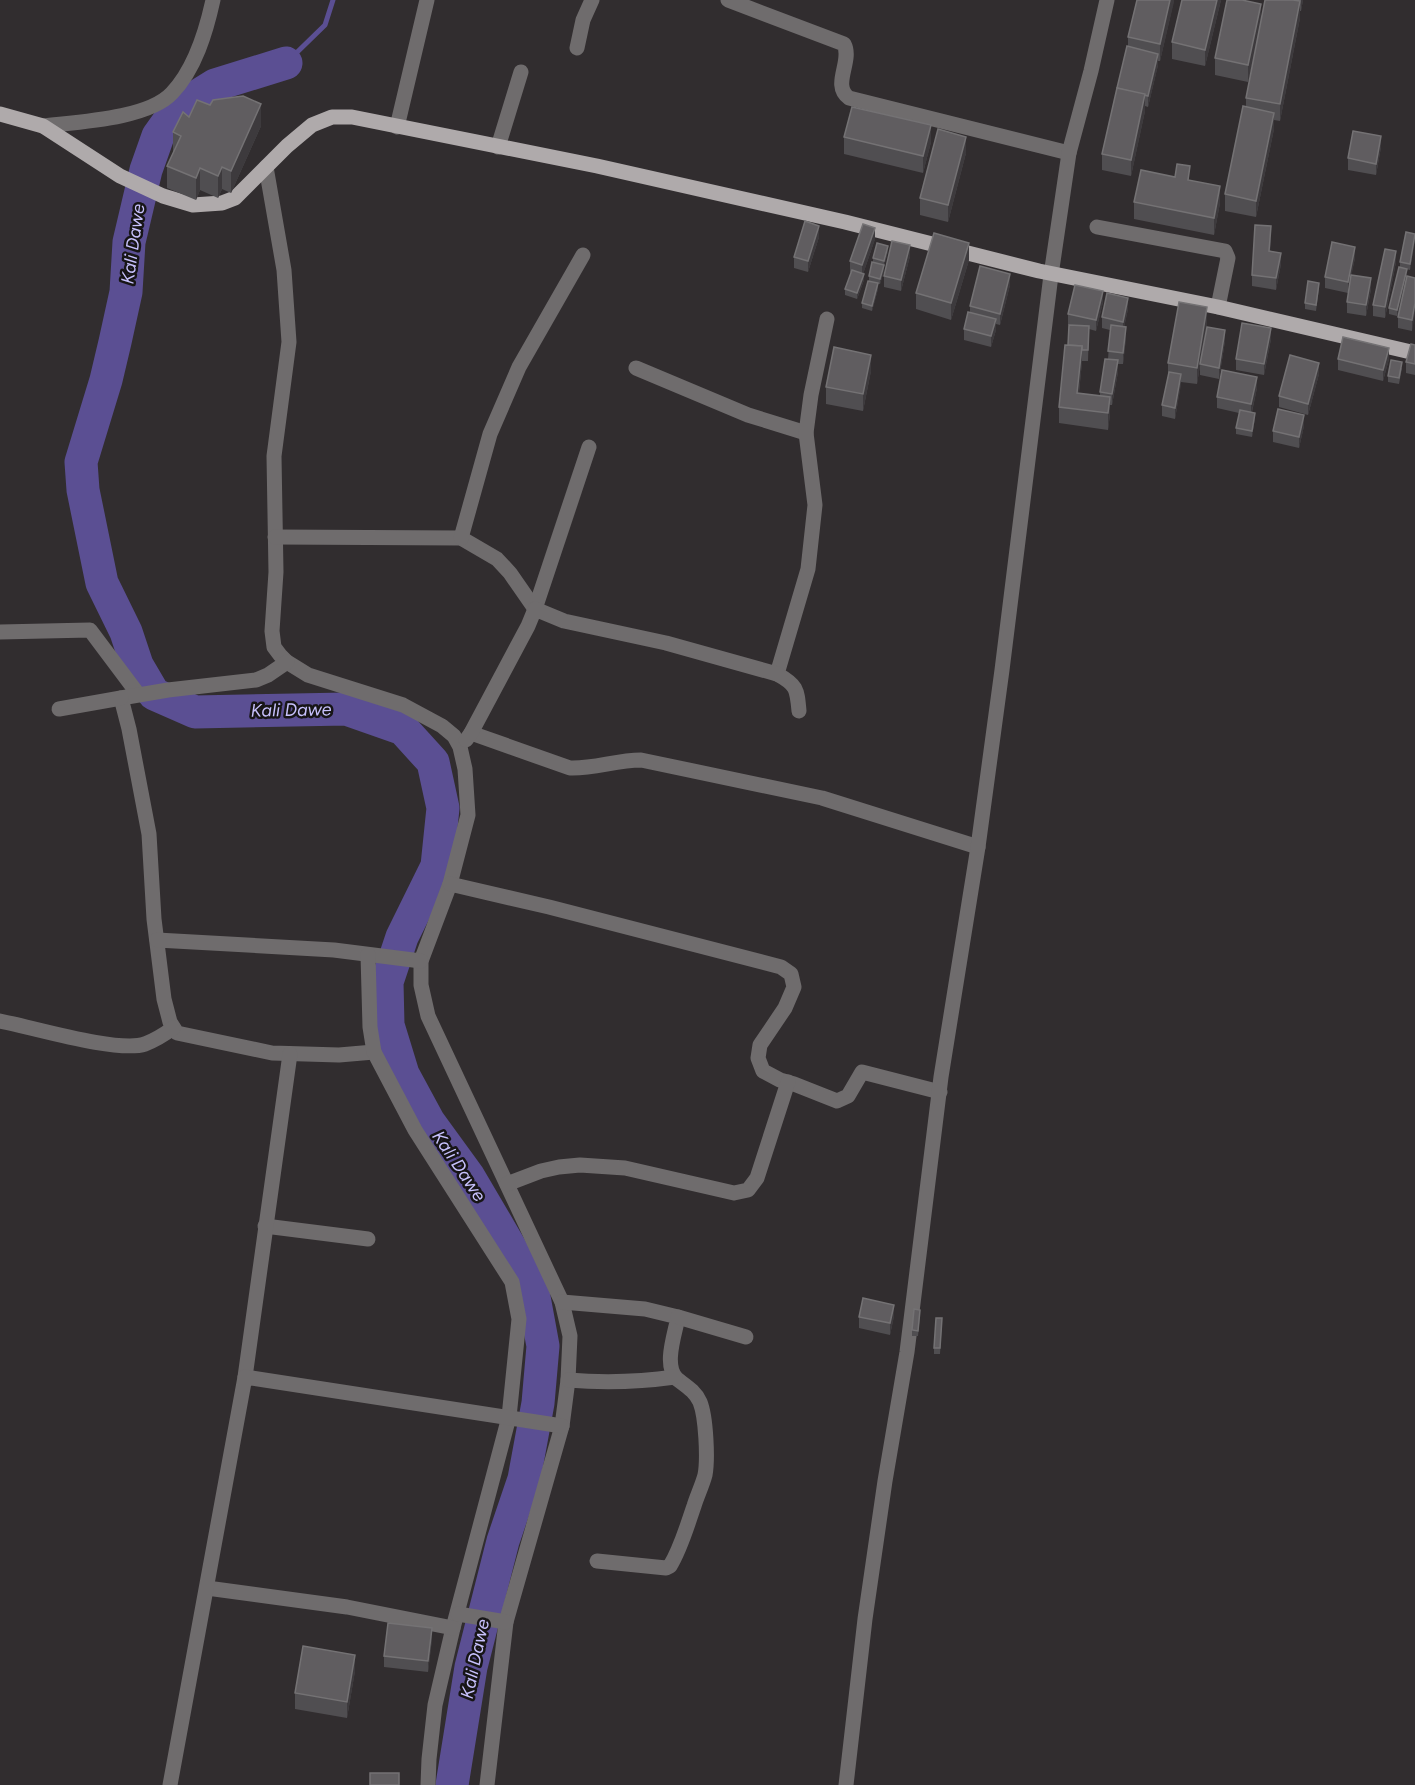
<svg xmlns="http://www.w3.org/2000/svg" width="1415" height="1785" viewBox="0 0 1415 1785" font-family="Figtree,sans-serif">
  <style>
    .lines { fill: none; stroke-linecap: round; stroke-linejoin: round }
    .stream { stroke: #5b4f93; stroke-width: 5 }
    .river { stroke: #5b4f93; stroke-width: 33 }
    .minor { stroke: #6f6c6d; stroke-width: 15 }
    .major { stroke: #afaaab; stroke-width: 15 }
    .wall { fill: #504e51 }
    .shaded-wall { fill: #3d3a3d }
    .building { fill: #605d60; stroke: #747274; stroke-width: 1.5 }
    .labels { text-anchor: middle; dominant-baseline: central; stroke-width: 5; stroke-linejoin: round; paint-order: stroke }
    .water-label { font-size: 18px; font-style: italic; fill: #c7c1fc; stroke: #171516 }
  </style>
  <rect width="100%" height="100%" fill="#312d2f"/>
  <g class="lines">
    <path class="stream" d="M286,63L325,25L333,0"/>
    <path class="river" d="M286,63L215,85L178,108L158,136L146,170L129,242L126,292L115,342L106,380L81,462L83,490L102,583L126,632L137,665L154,694L195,712L346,709L403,729L433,762L443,808L437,866L402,937L387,982L388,1025L403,1074L429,1122L469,1177L513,1252L534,1297L543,1346L538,1403L524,1479L503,1541L471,1667L452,1785"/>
    <g class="minor">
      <path d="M728,0L844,44C853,61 831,85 849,98L1069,153"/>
      <path d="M577,48L583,20L592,0"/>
      <path d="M43,126C77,122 148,119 172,93C195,69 206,32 213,0"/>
      <path d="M397,127L427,0"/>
      <path d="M498,147L521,72"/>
      <path d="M266,167L284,270L289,342L274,456L276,572L272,631L274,647L280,655L287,662L308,675L403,705L442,726L454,736L460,747L465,769L468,815L450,884L421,961V985L428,1016L562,1302L570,1336L568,1380L562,1426L506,1622L487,1785"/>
      <path d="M1097,227L1225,251L1228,258L1218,307"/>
      <path d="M636,368L748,415L806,433"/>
      <path d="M275,537L461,538L497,559L510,573L535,609"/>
      <path d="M461,538L490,434L519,367L583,255"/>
      <path d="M535,609L589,447"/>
      <path d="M0,632L90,630L138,694"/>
      <path d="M287,662L268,675L256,680L168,690L121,698L129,729L149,834L154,919L164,999L170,1022L177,1033L272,1053L339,1055L374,1052"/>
      <path d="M777,674L808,569L815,505L806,433L811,395L827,319"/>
      <path d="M59,709L121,698"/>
      <path d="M471,733L570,768C594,769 616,760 641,760L822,798L978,847"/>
      <path d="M466,740L471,733L528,626L535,609L564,621L666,643L777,674C797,685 797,689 799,711"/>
      <path d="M450,884L549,907L781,967L791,974L794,987L785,1008L760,1045L758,1058L763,1071L780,1080L794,1084L837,1101L848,1096L862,1072L940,1092"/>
      <path d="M157,940L334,950L421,961"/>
      <path d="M368,955L370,1027L374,1052L415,1130L512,1282L519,1319L509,1417L453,1628L435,1705L429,1759L428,1785"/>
      <path d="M0,1021C32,1027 117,1053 145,1044C155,1040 165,1034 173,1028"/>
      <path d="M507,1184L541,1171L559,1167L580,1165L625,1168L734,1193L748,1190L757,1178L788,1082"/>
      <path d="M265,1226L368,1239"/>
      <path d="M562,1302L645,1309L678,1317C675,1334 663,1366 677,1379C686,1386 695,1391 700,1402C706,1417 708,1459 705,1475C702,1486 697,1496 694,1506C687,1526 681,1548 670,1566L666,1568L597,1561"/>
      <path d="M678,1317L746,1337"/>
      <path d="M245,1377L290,1054"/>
      <path d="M568,1380C605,1383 639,1382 675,1377"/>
      <path d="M207,1588L347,1607L453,1628"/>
      <path d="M458,1614L506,1622"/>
      <path d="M170,1785L245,1377L562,1426"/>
      <path d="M846,1785L865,1619L885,1481L907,1352L941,1077L978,847L1002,670L1051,275L1069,153L1091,71L1107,0"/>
    </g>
    <path class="major" d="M0,114L43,126L120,176L163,196L193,205L222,203L235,198L287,146L312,125L332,117H352L597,166L845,222L1039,271L1218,307L1415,353"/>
  </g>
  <g class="wall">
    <path d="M1174,0L1160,61H1158V65L1148,107L1145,106V111L1131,176L1102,170V154L1128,47V37Z"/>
    <path d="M1221,0L1205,66L1172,59V42Z"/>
    <path d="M1265,0H1303L1301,11H1300V18L1280,121L1274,120V129L1256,217L1225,211V194L1246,107V98L1258,34L1248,82L1215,75V58L1261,20Z"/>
    <path d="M189,117L261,126L231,193L222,189L218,198L200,190L196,200L167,188V166L173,153V132Z"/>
    <path d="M844,137L931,142L923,173L844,154Z"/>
    <path d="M1381,147L1376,175L1348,170V158Z"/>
    <path d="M966,153L948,222L920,215V198Z"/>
    <path d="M1190,180L1220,203L1214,235L1134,219V202Z"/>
    <path d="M1415,234L1410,270L1402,268L1407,276L1415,278L1412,331L1398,328V317L1406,279L1397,316L1389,314V308L1400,268V262Z"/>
    <path d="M819,237L808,272L794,268V257Z"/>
    <path d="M1271,237L1270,251L1281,264L1276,290L1252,286V275Z"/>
    <path d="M875,239L863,274L864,280L857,299L845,295V289L851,273L850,272V261Z"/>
    <path d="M888,251L884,266V271L880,284H878V289L872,311L862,308V303L869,281V276L873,262V258Z"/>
    <path d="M910,256L901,291L884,287V276Z"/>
    <path d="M1355,258L1351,275L1371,289L1366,316L1347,313V302L1350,284L1348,293L1325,288V277Z"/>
    <path d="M969,260L951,320L916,309V293Z"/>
    <path d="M1396,262L1385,318L1373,316V305Z"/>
    <path d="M1010,285L1000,325L996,324V330L991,347L964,340V329L970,312V306Z"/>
    <path d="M1319,288L1316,311L1305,309V303Z"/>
    <path d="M1103,302L1096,331L1089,329L1088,361H1082L1079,393L1100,396V392L1108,359L1110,330L1102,328V317L1128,309L1124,327L1126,338L1123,364H1118V372L1112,405H1110V414L1108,430L1059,423V407L1068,345L1070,325H1068V314Z"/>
    <path d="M1207,324L1201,357L1225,341L1219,379L1200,375V365L1197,384L1181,382L1175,419L1162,416V405L1168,377V363Z"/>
    <path d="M1271,339L1264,375L1236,370V359Z"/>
    <path d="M1415,345V375L1406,373V362Z"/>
    <path d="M1338,359H1389L1383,381L1338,370Z"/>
    <path d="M1402,368L1399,384L1388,382V376Z"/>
    <path d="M871,371L863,411L826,404V387Z"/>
    <path d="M1319,374L1308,415L1279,407V396Z"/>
    <path d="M1257,388L1252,412L1255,418L1252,437L1236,434V428L1239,413L1217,408V397Z"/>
    <path d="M1304,426L1299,448L1273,442V431Z"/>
    <path d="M920,1315L918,1336H912V1330Z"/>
    <path d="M894,1316L890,1335L859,1328V1317Z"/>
    <path d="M942,1324L940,1354H934V1348Z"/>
    <path d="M432,1639L428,1672L384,1667V1656Z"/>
    <path d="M355,1671L347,1718L295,1709V1693Z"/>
  </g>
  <g class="shaded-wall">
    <path d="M1170,0H1174V2L1160,61V44Z"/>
    <path d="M1217,0H1221L1205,66V50Z"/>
    <path d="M1301,0H1303L1301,11Z"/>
    <path d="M1300,1V18L1280,121V104Z"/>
    <path d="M1261,4V21L1248,82V65Z"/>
    <path d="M1158,54V65L1148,107V96Z"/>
    <path d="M1145,94V111L1131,176V160Z"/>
    <path d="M261,104V126L231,193V171Z"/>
    <path d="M1274,113V129L1256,217V201Z"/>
    <path d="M931,125V142L923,173V156Z"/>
    <path d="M1381,136V147L1376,175V164Z"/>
    <path d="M966,137V153L948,222V205Z"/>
    <path d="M222,167V189L218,198V176Z"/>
    <path d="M200,168V190L196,200V178Z"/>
    <path d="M1220,186V203L1214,235V218Z"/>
    <path d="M819,226V237L808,272V261Z"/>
    <path d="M1271,226V237L1269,262V251Z"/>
    <path d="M875,228V239L862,277V265Z"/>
    <path d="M1415,237V242L1410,270V264Z"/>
    <path d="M969,243V260L951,320V303Z"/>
    <path d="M910,245V256L901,291V280Z"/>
    <path d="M888,246V251L884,267V261Z"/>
    <path d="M1355,247V258L1348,293V282Z"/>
    <path d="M1396,251V262L1385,318V307Z"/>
    <path d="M1281,253V264L1276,290V278Z"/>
    <path d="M884,265V271L880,284V279Z"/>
    <path d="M1407,269V275L1397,316V310Z"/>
    <path d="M864,274V280L857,299V293Z"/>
    <path d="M1010,274V285L1000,325V314Z"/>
    <path d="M1371,278V289L1366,316V305Z"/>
    <path d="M878,283V289L872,311V306Z"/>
    <path d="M1103,291V302L1096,331V320Z"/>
    <path d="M1128,298V309L1123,333V322Z"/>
    <path d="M1415,303V314L1412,331V320Z"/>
    <path d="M1207,307V324L1197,384V368Z"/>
    <path d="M996,319V330L991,347V336Z"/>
    <path d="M1126,327V338L1123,364V353Z"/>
    <path d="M1271,328V339L1264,375V364Z"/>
    <path d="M1225,330V341L1219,379V368Z"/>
    <path d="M1082,346V363L1077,410V393Z"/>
    <path d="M1389,348V359L1383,381V370Z"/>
    <path d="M871,355V371L863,411V394Z"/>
    <path d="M1118,360V372L1112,405V394Z"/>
    <path d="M1319,363V374L1308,415V404Z"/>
    <path d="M1181,374V385L1175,419V408Z"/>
    <path d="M1257,377V388L1251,415V404Z"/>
    <path d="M1110,397V414L1108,430V413Z"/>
    <path d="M1255,413V418L1252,437V431Z"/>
    <path d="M1304,415V426L1299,448V437Z"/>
    <path d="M894,1305V1316L890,1335V1323Z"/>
    <path d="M432,1628V1639L428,1672V1661Z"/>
    <path d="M355,1655V1671L347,1718V1702Z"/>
  </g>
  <g class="building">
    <path d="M1137,0H1170L1160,44L1128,37Z"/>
    <path d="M1182,0H1217L1205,50L1172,42Z"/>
    <path d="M1227,0H1242L1261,4L1248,65L1215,58Z"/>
    <path d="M1265,0H1293L1300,1L1280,104L1246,98Z"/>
    <path d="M1127,46L1158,54L1148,96L1117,88Z"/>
    <path d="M1117,88L1145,94L1131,160L1102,154Z"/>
    <path d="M243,96L261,104L231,171L222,167L218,176L200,168L196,178L167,166L181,136L173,132L183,112L189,117L197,100L210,105L213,100Z"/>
    <path d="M1243,106L1274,113L1256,201L1225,194Z"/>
    <path d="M852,107L931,125L923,156L844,137Z"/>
    <path d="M938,129L966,137L948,205L920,198Z"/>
    <path d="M1353,131L1381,136L1376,164L1348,158Z"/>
    <path d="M1177,164L1190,166L1188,180L1220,186L1214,218L1134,202L1141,170L1175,177Z"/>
    <path d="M805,221L819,226L808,261L794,257Z"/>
    <path d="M863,224L875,228L862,265L850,261Z"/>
    <path d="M1255,225L1271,226L1269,251L1281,253L1276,278L1252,275Z"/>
    <path d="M1406,232L1415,234L1410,264L1400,262Z"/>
    <path d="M934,233L969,243L951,303L916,293Z"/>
    <path d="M892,241L910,245L901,280L884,276Z"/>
    <path d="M1332,242L1355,247L1348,282L1325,277Z"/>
    <path d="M877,243L888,246L884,261L873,258Z"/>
    <path d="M1385,249L1396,251L1385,307L1373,305Z"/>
    <path d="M872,262L884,265L880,279L869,276Z"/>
    <path d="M980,266L1010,274L1000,314L970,306Z"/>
    <path d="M1399,267L1407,269L1397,310L1389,308Z"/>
    <path d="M852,270L864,274L857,293L845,289Z"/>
    <path d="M1351,275L1371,278L1366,305L1347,302Z"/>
    <path d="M1407,276L1415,278V303L1412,320L1398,317Z"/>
    <path d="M868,281L878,283L872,306L862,303Z"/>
    <path d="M1308,281L1319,283L1316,305L1305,303Z"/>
    <path d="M1075,285L1103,291L1096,320L1068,314Z"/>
    <path d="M1107,293L1128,298L1123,322L1102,317Z"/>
    <path d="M1179,302L1207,307L1197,368L1168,363Z"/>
    <path d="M968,312L996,319L991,336L964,329Z"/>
    <path d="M1242,323L1271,328L1264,364L1236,359Z"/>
    <path d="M1069,325L1089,326L1088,350H1082V346L1068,345Z"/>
    <path d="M1111,325L1126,327L1123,353L1108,351Z"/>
    <path d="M1207,327L1225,330L1219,368L1200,364Z"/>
    <path d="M1343,337L1389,348L1383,370L1338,359Z"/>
    <path d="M1411,344L1415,345V364L1406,362Z"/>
    <path d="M1065,345L1082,346L1077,393L1110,397L1108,413L1059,407Z"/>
    <path d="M834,347L871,355L863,394L826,387Z"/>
    <path d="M1290,355L1319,363L1308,404L1279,396Z"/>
    <path d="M1105,359L1118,360L1112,394L1100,392Z"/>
    <path d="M1391,360L1402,362L1399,378L1388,376Z"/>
    <path d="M1222,370L1257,377L1251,404L1217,397Z"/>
    <path d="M1169,372L1181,374L1175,408L1162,405Z"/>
    <path d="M1278,409L1304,415L1299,437L1273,431Z"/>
    <path d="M1240,410L1255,413L1252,431L1236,428Z"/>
    <path d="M863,1298L894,1305L890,1323L859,1317Z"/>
    <path d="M914,1309L920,1310L918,1331L912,1330Z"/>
    <path d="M936,1318H942L940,1348H934Z"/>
    <path d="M388,1623L432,1628L428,1661L384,1656Z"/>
    <path d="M303,1646L355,1655L347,1702L295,1693Z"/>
    <rect x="370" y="1773" width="29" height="12"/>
  </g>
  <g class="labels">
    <g class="water-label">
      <text transform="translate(133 244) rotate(-82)">Kali Dawe</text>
      <text transform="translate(291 710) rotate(-1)">Kali Dawe</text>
      <text transform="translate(459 1166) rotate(56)">Kali Dawe</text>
      <text transform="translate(475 1659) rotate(-78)">Kali Dawe</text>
    </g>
  </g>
</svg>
